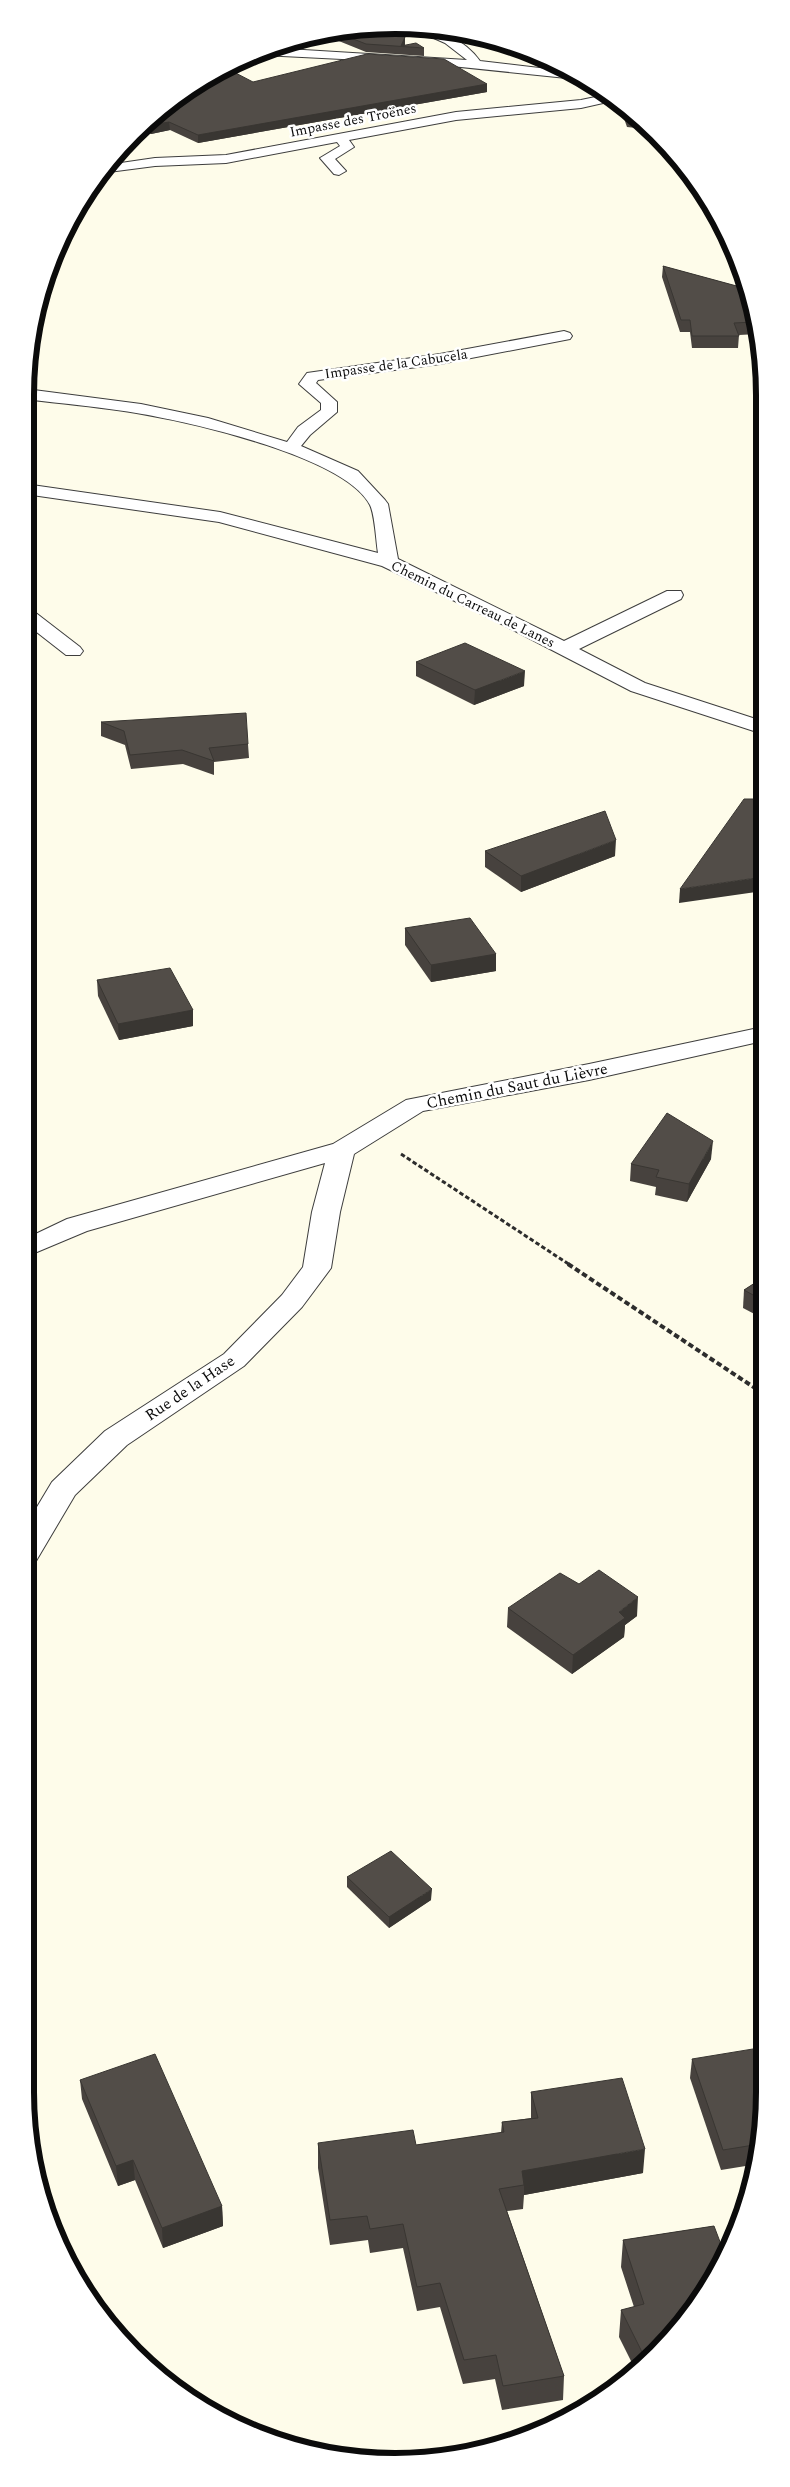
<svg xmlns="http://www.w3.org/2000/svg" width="790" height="2487" viewBox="0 0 790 2487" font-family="Spectral,serif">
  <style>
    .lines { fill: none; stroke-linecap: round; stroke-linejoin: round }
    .minor-casing { stroke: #3e3e3e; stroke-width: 2 }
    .path-far1 { stroke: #2d2d2d; stroke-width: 3; stroke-dasharray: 4.5 2.5; stroke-linecap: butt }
    .path { stroke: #2d2d2d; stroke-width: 4; stroke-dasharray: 5.5 3; stroke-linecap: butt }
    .minor { fill: #fff; fill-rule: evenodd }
    .wall { fill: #47423e }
    .shaded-wall { fill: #393632 }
    .building { fill: #524d48; stroke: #393632 }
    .labels { text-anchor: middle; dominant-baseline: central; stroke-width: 5; stroke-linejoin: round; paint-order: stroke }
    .far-street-label { font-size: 14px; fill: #0b0b0b; stroke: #fff }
    .street-label { font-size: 16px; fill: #0b0b0b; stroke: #fff }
    .rim { fill: none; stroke: #0b0b0b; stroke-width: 6 }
  </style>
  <rect width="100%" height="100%" fill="#fefcea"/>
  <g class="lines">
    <g class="minor-casing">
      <g id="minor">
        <path d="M409,27C435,25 465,40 480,61L573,72L586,80L422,63L262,55L257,52L271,48L467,60L445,43Z"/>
        <path d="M605,95L612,101L581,108L456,120L349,140L354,147L335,159L346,171L339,175L334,174L320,158L340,146L337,142L226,163L155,166L101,173L107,165L155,158L226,155L456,112L581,100Z"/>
        <path d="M564,331L570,333L572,336L570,339L440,364L318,380L316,383L337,402V412L310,435L301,446L358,471L385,500L388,504L398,559L564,641L667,591H681L683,595L681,599L579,649L645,683L762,721L763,734L631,691L490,618L382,566L219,522L25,494V484L220,512L378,553C376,541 375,515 370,505C345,457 194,423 142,414C103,407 64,404 25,399L26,389L141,404L208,418L287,442L298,427L321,410V403L299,384L307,373L440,354Z"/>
        <path d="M25,608L32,610L80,647L83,651L80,655H66L25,623Z"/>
        <path d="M763,1027V1041L589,1080L423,1111L354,1154L340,1212L331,1268L302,1307L244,1366L127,1445L75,1495L36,1561L25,1564V1527L52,1482L105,1431L224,1354L282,1295L303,1267L312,1212L325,1163L87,1231L25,1257V1239L67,1219L333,1144L406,1100L589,1064Z"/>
      </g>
    </g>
    <path class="path-far1" d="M401,1154L570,1265"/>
    <path class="path" d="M568,1264L764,1394"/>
    <use href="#minor" class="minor"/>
  </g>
  <g class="wall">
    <path d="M387,26L405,37V45L424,48V56L366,52L319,33L323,32Z"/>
    <path d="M253,82L487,84V92L198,143L170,130L151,134L139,129L190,87Z"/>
    <path d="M620,107L646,129L627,127Z"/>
    <path d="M663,266L744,288L758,334L739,335L738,348H692L690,332H680L662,277Z"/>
    <path d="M416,662L524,686L474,705L416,676Z"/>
    <path d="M101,722L248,744L249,758L214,762V775L183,764L131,769L125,745L101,736Z"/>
    <path d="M485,851L615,856L521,892L485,867Z"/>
    <path d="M405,928L496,954V971L431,982L405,945Z"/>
    <path d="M97,980L193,1010V1026L119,1040L98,996Z"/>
    <path d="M711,1159L687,1202L655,1195L656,1187L630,1181L631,1164Z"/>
    <path d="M764,1277V1319L743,1308L744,1290Z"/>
    <path d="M508,1608L637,1616L625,1625L624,1637L572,1674L507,1627Z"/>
    <path d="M347,1877L431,1900L389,1928L347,1887Z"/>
    <path d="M692,2059L765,2092L758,2164L721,2170L690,2078Z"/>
    <path d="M80,2080L222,2206L223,2226L163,2248L135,2180L118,2186L82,2099Z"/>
    <path d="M531,2092L643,2173L524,2195L523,2209L507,2211L564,2376L563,2400L502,2410L495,2379L463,2384L440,2307L417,2311L403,2248L370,2253L368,2240L330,2245L318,2168V2143L416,2145L501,2133L502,2122L531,2118Z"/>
    <path d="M714,2226L657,2353L636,2371L619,2337L621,2310L634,2307L621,2267L623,2240Z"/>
  </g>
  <g class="shaded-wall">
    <path d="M405,37V44L404,47L401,46Z"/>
    <path d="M487,84V92L198,143V135Z"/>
    <path d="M169,122L170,130L151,134V125Z"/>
    <path d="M525,671L524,686L474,705L475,690Z"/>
    <path d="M616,840L615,856L521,892V876Z"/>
    <path d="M763,877V891L679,903L680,889Z"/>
    <path d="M496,954V971L431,982V965Z"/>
    <path d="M193,1010V1026L119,1040L118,1024Z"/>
    <path d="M713,1141L711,1159L687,1202L689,1184Z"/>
    <path d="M638,1597L637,1616L625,1625L624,1637L572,1674L573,1655L619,1612Z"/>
    <path d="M432,1889L431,1900L389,1928V1917Z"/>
    <path d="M645,2149L643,2173L524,2195V2185L522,2171Z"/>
    <path d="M133,2160L135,2180L118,2186L116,2166Z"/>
    <path d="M222,2206L223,2226L163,2248L162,2228Z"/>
  </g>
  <g class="building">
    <path d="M387,26L405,37L401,46L416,43L424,48L366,44L333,31Z"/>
    <path d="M367,54L444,59L487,84L198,135L169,122L151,125L146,123L190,87L226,68L253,82Z"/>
    <path d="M623,110L637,121H627Z"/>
    <path d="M663,266L744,288L754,322L734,323L739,336H692L690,320H681Z"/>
    <path d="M465,643L525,671L475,690L416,662Z"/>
    <path d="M246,713L248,744L209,748L214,761L182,750L130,755L124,731L101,722Z"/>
    <path d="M744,799H756L763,802V877L680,889Z"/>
    <path d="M605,811L616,840L521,876L485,851Z"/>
    <path d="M470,918L496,954L431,965L405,928Z"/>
    <path d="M170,968L193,1010L118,1024L97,980Z"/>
    <path d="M667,1113L713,1141L689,1184L656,1177L659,1170L631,1164Z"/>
    <path d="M764,1277V1301L744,1290Z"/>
    <path d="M599,1570L638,1597L619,1612L625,1618L573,1655L508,1608L560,1573L579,1584Z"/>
    <path d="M391,1851L432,1889L389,1917L347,1877Z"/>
    <path d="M765,2047V2092L760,2144L723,2150L692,2059Z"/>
    <path d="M155,2054L222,2206L162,2228L133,2160L116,2166L80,2080Z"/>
    <path d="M622,2078L645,2149L522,2171L524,2185L499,2189L564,2376L503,2386L496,2355L464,2360L440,2283L417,2287L403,2224L370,2229L367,2216L330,2220L318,2143L413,2130L416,2145L504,2132L502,2122L538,2118L531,2092Z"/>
    <path d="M714,2226L725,2255L703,2297L657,2353L647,2362L621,2310L644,2304L623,2240Z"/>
  </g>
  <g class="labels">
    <g class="far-street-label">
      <text transform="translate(353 120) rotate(-11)">Impasse des Troënes</text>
      <text transform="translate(396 364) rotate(-8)">Impasse de la Cabucela</text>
      <text transform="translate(473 604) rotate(26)">Chemin du Carreau de Lanes</text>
    </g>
    <g class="street-label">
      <text transform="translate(517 1086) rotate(-11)">Chemin du Saut du Lièvre</text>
      <text transform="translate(190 1388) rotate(-34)">Rue de la Hase</text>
    </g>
  </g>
  <path d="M0 0H790V2487H0ZM395 34H395A361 361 0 0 1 756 395V2092A361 361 0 0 1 395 2453H395A361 361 0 0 1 34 2092V395A361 361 0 0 1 395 34Z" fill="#fff" fill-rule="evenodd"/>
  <path class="rim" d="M395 34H395A361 361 0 0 1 756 395V2092A361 361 0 0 1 395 2453H395A361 361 0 0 1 34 2092V395A361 361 0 0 1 395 34Z"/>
</svg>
